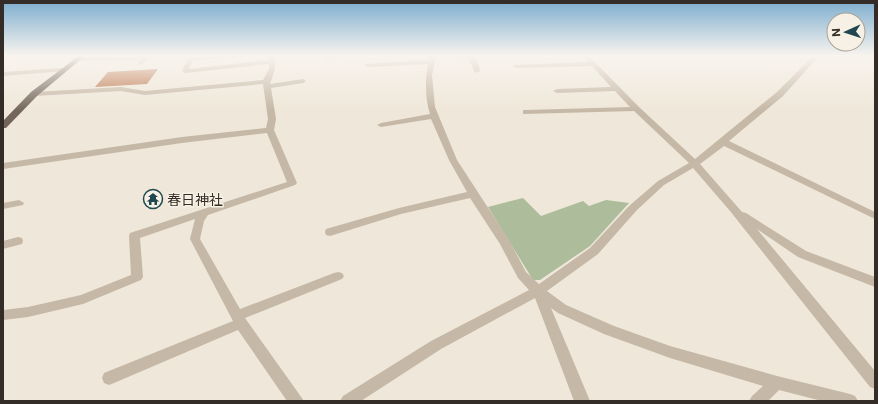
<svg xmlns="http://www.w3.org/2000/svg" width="878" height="404" viewBox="0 0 878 404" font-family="Inter,'Noto Sans JP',sans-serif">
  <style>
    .green { fill: #adbc9b }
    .building { fill: #bc734a }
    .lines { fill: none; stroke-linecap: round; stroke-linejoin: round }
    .minor { fill: #c6b8a6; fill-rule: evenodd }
    .major { fill: #736559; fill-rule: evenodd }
    .labels { text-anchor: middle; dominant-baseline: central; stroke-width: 3; stroke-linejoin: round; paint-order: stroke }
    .poi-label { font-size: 14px; fill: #332c27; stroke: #f7f1e5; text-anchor: start }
  </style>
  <rect width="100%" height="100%" fill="#efe7d9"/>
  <path class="green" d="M523,198L541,216L583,201L589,206L606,200L629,203L590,246L540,280H533L488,207Z"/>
  <path class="building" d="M158,69L147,84L95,87L108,72Z"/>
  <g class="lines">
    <g class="minor">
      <path d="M220,55H249L246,57L193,60L189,69L269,60V55H275V69L270,84L303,79L306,81L303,83L271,88L276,119L274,130L297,183L295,185L208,215L204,221L200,239L240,309L334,273L338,272L342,273L344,276L342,279L245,318L304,401H287L238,330L114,383L109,385L104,383L102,378L104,373L233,321L190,239L195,219L140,238L143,277L141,280L83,304L28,317L3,320V310L28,307L81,295L131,275L129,236L130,233L287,182L267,133L182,143L3,169V163L182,137L266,128L268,119L263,84L145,95L121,91L34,96L30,94L34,92L121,87L145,91L263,80L269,69V64L185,73L182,71L189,57Z"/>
      <path d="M332,55H351L348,57L326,59L323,57Z"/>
      <path d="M429,55C434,54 471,54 474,56C477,58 479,67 480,71L477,73L474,71L469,59L436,57L432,75L435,107L457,160L509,240L526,272L539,284L590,248L629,206L658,181L689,163L634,111L523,114V110H526L630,107L615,91L557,93L553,91L557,89L611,87L592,66L516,68L513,66L514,65L588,62L582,55H588L639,107L695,159L777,92L814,55H820L783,96L729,141L875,212V219L724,146L700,164L742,212L746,213L806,251L875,277V287L798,257L757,229L875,371V389L870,387L730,211L693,168L664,185L637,210L598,254L547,291L566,305L614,326L670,346L777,376L850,394L855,396L858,401H822L779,390L768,401H749L752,396L763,386L670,358L604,334L558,313L551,308L590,401H574L535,298L441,349L361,401H340L343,396L431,341L529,290L518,278L500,244L470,198L401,214L330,236L326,235L325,232L326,229L399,208L467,192L449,160L431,119L381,127L377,125L381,123L430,114C425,99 425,80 428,64L367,67L365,66V64L429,60Z"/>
      <path d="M146,56L149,58L141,65L138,63L140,60L77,61L74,59L77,57Z"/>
      <path d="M62,68L64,69V71L3,76V72Z"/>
      <path d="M19,200L24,203L23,205L3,209V203Z"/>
      <path d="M18,237L22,238L23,241L22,244L3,249V241Z"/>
    </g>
    <path class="major" d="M80,55H86L37,96L6,128H3V121L31,92Z"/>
  </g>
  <linearGradient id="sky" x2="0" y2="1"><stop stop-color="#7cadcf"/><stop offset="0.5" stop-color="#f8f4ee"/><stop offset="1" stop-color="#f8f4ee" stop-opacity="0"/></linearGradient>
  <rect width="878" height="111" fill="url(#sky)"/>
  <defs>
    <g id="temple-ring" transform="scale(1)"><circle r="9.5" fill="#f7f1e5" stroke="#204750" stroke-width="1.5"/><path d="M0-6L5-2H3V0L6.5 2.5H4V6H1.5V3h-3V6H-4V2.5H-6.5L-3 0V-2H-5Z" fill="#204750"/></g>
  </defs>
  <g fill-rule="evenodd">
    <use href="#temple-ring" x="153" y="199"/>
  </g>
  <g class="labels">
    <g class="poi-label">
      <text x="167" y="199">春日神社</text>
    </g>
  </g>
  <rect width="878" height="404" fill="none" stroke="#332c27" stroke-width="8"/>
  <g transform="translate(846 32) rotate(267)"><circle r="19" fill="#f7f1e5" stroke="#a9a299"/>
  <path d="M0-3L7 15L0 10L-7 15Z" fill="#204750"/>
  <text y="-6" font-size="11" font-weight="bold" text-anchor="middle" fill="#332c27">N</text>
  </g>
</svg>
